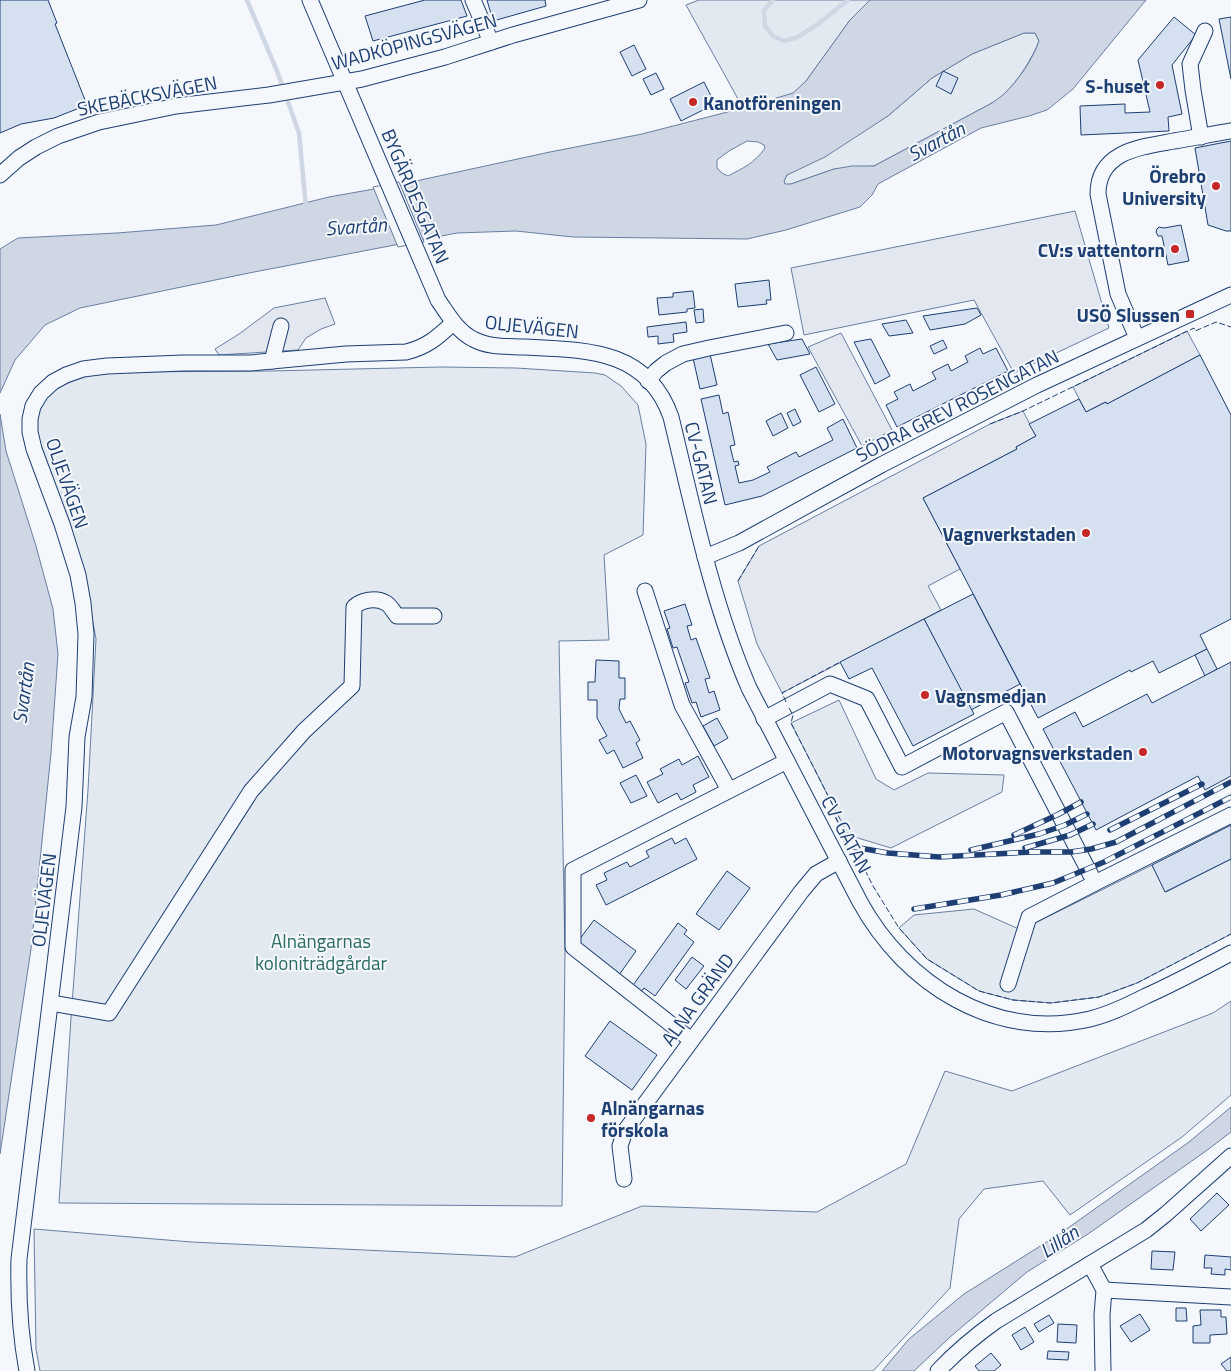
<svg xmlns="http://www.w3.org/2000/svg" width="1231" height="1371" viewBox="0 0 1231 1371" font-family="'Titillium Web',sans-serif">
  <style>
    .green { fill: #e3e9f0; stroke: #687fa3 }
    .parking { fill: #e3e8f0; stroke: #687fa3 }
    .water { fill: #cfd7e4; stroke: #687fa3; fill-rule: evenodd }
    .pier { fill: #f4f7fb; stroke: #687fa3 }
    .lines { fill: none; stroke-linecap: round; stroke-linejoin: round }
    .stream { stroke: #cfd7e4; stroke-width: 4.5 }
    .building { fill: #d5e0f0; stroke: #1d3f73 }
    .minor-casing { stroke: #1d3f73; stroke-width: 17 }
    .minor { stroke: #f4f7fb; stroke-width: 15 }
    .rail-casing { stroke: #1d3f73; stroke-width: 5.5 }
    .rail { stroke: #f4f7fb; stroke-width: 4; stroke-dasharray: 11; stroke-linecap: butt }
    .fence { stroke: #1d3f73; stroke-width: 1; stroke-dasharray: 6 2.5; stroke-linecap: butt }
    .poi-dot { fill: #c62828; stroke: #f4f7fb; stroke-width: 2 }
    .labels { text-anchor: middle; dominant-baseline: central; stroke-width: 4; stroke-linejoin: round; paint-order: stroke }
    .street-label { font-size: 19px; fill: #1d3f73; stroke: #f4f7fb }
    .poi-label { font-size: 19px; font-weight: bold; fill: #1d3f73; stroke: #f4f7fb; text-anchor: end }
    .park-label { font-size: 19px; fill: #2c6c60; stroke: #f4f7fb }
    .water-label { font-size: 20px; font-style: italic; fill: #1d3f73; stroke: #f4f7fb }
  </style>
  <rect width="100%" height="100%" fill="#f4f7fb"/>
  <g class="green">
    <path d="M699,0H870L850,20L806,81L793,94L743,108L686,5Z"/>
    <path d="M1024,33H1035L1039,41C1033,57 1018,81 1005,93C1002,97 997,100 992,103L874,166L834,169L791,184L785,185L784,181L787,175L888,116L932,78L972,54Z"/>
    <path d="M440,367L516,368L595,373L605,375L621,386L638,405L646,444L643,535L604,555L609,640L559,641L565,952L562,1206L59,1203L71,1018L88,790L96,639L82,563L58,492L38,441L36,424L38,410L48,394L62,385L93,374L122,372L270,371Z"/>
    <path d="M839,700L876,779L894,790L928,773L1004,775L1002,792L891,848L848,835L791,723Z"/>
    <path d="M1231,859V934L1137,983L1099,997L1051,1003L1013,1000L979,991L927,959L899,928L914,915L974,909L1021,930L1152,865L1166,892Z"/>
    <path d="M1231,1001V1095L1182,1137L1070,1215L1043,1181L984,1189L959,1219L950,1288L873,1371H40L36,1349L34,1229L191,1242L515,1257L642,1206L817,1212L906,1164L945,1071L1012,1091L1213,1013Z"/>
  </g>
  <g class="parking">
    <path d="M1075,211L1109,328L1014,373L974,300L804,335L791,268Z"/>
    <path d="M325,298L335,324L321,329L306,338L298,350L219,355L215,349L239,334L274,308Z"/>
    <path d="M1187,331L1200,355L1107,404L1105,402L1086,412L1073,387Z"/>
    <path d="M841,333L892,430L862,446L808,347Z"/>
    <path d="M1023,411L1036,436L1016,447L1017,449L923,498L960,569L928,586L941,610L782,693L757,644L738,581L759,546L990,424Z"/>
  </g>
  <g class="water">
    <path d="M870,0H1146L1073,89L1047,110L1029,116L981,128L878,184L872,195L860,207L786,230L747,239L573,237L516,231L457,233L249,273L80,308L45,325L15,360L0,393V249L18,238L117,233L216,225L329,197L402,184L550,152L642,134L743,108L793,93L806,81L850,20ZM1024,33H1035L1039,41C1034,57 1018,81 1005,93C1001,97 996,100 992,103L874,166H852L834,169L791,184H785L784,181L787,175L825,157L888,116L932,78L972,54ZM747,141L758,142L764,145L765,148C755,163 743,168 728,176L722,173L717,168V160L729,151Z"/>
    <path d="M0,414L6,451L36,546L53,609L58,654L51,753L31,949L0,1154Z"/>
    <path d="M1231,1107V1132L1206,1151L1088,1234L1027,1272L950,1337L914,1371H882L909,1339L964,1294L1061,1233L1189,1142Z"/>
  </g>
  <path class="pier" d="M399,182L424,242L398,247L373,187Z"/>
  <g class="lines">
    <g class="stream">
      <path d="M247,0L277,71L299,133L306,208"/>
      <path d="M773,0L764,10L765,26L773,36L784,41L798,37L818,24L848,0"/>
    </g>
  </g>
  <g class="building">
    <path d="M0,0H48L57,23L55,24L87,105L54,118L21,124L0,133Z"/>
    <path d="M425,0H461L467,16L373,41L365,16Z"/>
    <path d="M487,0H545L546,6L493,21Z"/>
    <path d="M1174,17L1196,35L1172,65L1182,114L1168,117L1169,131L1081,135L1080,106L1125,104V113L1150,112L1138,60Z"/>
    <path d="M1231,17V79L1219,19Z"/>
    <path d="M634,45L646,69L632,76L620,52Z"/>
    <path d="M943,71L958,78L951,94L936,86Z"/>
    <path d="M656,73L664,89L651,95L643,79Z"/>
    <path d="M704,82L715,104L681,121L670,99Z"/>
    <path d="M1231,141V231H1226L1208,225L1195,148Z"/>
    <path d="M1181,225L1189,261L1168,265L1162,236H1158L1156,232L1157,229L1159,227L1164,228Z"/>
    <path d="M769,280L771,300H766L767,304L738,307L735,284Z"/>
    <path d="M693,291L695,308L687,309V312L659,315L657,298L673,297V293Z"/>
    <path d="M977,308L981,315L965,324L930,330L923,316Z"/>
    <path d="M703,309L704,322L696,323L694,310Z"/>
    <path d="M906,320L913,333L889,336L882,324Z"/>
    <path d="M686,322L687,332L673,334L674,342L658,344V336L648,337L647,327Z"/>
    <path d="M802,339L810,354L777,360L768,344Z"/>
    <path d="M871,339L890,376L875,384L854,342Z"/>
    <path d="M943,340L947,348L934,354L930,346Z"/>
    <path d="M980,348L983,354L996,348L1008,371L897,427L886,405L898,399L894,392L910,384L913,391L936,379L932,372L948,364L951,371L968,362L965,356Z"/>
    <path d="M710,354L717,385L700,389L693,358Z"/>
    <path d="M1200,355L1231,415V619L1200,635L1207,649L1159,673L1153,661L1131,672L1130,670L1038,718L923,498L1017,449L1016,447L1036,436L1029,424L1079,399L1086,412L1106,402L1107,404Z"/>
    <path d="M816,367L835,404L819,412L800,375Z"/>
    <path d="M719,395L723,414L728,412L735,445L730,446L734,462L738,461L739,465L735,466L739,483L753,480L770,472L767,467L796,452L799,457L833,440L827,428L843,419L857,448L762,496L725,505L701,399Z"/>
    <path d="M795,409L801,422L793,426L787,413Z"/>
    <path d="M781,413L788,428L773,436L766,421Z"/>
    <path d="M973,594L1020,684L971,710L924,619Z"/>
    <path d="M685,604L692,625L687,626L691,640L696,638L710,678L705,679L709,693L714,691L720,710L701,717L696,702L692,703L685,683L689,682L677,647L673,648L667,629L670,628L664,611Z"/>
    <path d="M924,619L974,714L913,746L872,668L849,679L840,662Z"/>
    <path d="M1207,649L1217,669L1205,676L1195,655Z"/>
    <path d="M596,660L619,661V678H625V699H620L619,709L626,723L630,721L640,740L636,743L643,758L623,768L614,750L607,754L599,740L607,736L597,718V700H588V682H595Z"/>
    <path d="M1231,662V776L1205,790L1198,776L1096,830L1043,729L1075,712L1083,727L1147,694L1152,703Z"/>
    <path d="M717,718L728,738L714,746L703,726Z"/>
    <path d="M698,756L709,777L693,785L696,792L681,800L677,793L658,803L647,782L663,774L660,769L679,759L682,765Z"/>
    <path d="M636,775L647,796L631,803L620,783Z"/>
    <path d="M1231,825V859L1165,892L1152,865Z"/>
    <path d="M672,838L675,844L686,838L697,859L606,905L596,885L607,880L604,873L627,862L630,867L649,857L646,851Z"/>
    <path d="M727,871L750,888L719,930L696,914Z"/>
    <path d="M594,920L636,951L619,975L576,944Z"/>
    <path d="M678,923L687,930L684,934L694,942L655,996L644,988L639,994L631,988Z"/>
    <path d="M692,957L704,966L686,989L675,980Z"/>
    <path d="M610,1021L657,1055L632,1090L585,1056Z"/>
    <path d="M1217,1193L1229,1205L1201,1231L1190,1219Z"/>
    <path d="M1152,1251L1175,1252L1173,1270L1151,1269Z"/>
    <path d="M1205,1255L1231,1257V1270L1225,1269V1275L1211,1274L1212,1268H1204Z"/>
    <path d="M1176,1308H1186L1187,1321H1176Z"/>
    <path d="M1200,1310H1221V1317H1226L1227,1334L1210,1335V1343H1193V1326L1201,1325Z"/>
    <path d="M1140,1314L1150,1330L1131,1342L1120,1326Z"/>
    <path d="M1049,1315L1054,1323L1039,1332L1034,1324Z"/>
    <path d="M1058,1324L1077,1325L1076,1343L1057,1342Z"/>
    <path d="M1025,1327L1034,1342L1021,1350L1012,1335Z"/>
    <path d="M1048,1351L1069,1352L1068,1360L1047,1359Z"/>
    <path d="M991,1353L1001,1365L994,1371H979L975,1366Z"/>
    <path d="M1231,1357V1371H1227L1221,1364Z"/>
  </g>
  <g class="lines">
    <g class="minor-casing">
      <g id="minor">
        <path d="M310,0L438,300C448,314 457,331 473,339C489,348 508,346 525,347C586,350 647,349 671,417C693,508 712,602 749,688L860,902C905,984 994,1041 1090,1019C1110,1014 1128,1005 1146,996C1175,983 1203,968 1231,953"/>
        <path d="M473,0L491,42"/>
        <path d="M1201,137L1193,90L1190,64L1205,31"/>
        <path d="M0,175L19,158L36,147L58,136L99,122L176,106L269,95L362,79L445,57L513,35L639,0"/>
        <path d="M1137,338L1118,294L1098,194C1098,151 1141,147 1174,141C1193,138 1212,134 1231,131"/>
        <path d="M272,361L281,326"/>
        <path d="M648,381L656,371L666,363L683,354L709,348L786,333"/>
        <path d="M705,557L739,543L881,465L1037,385L1231,295"/>
        <path d="M645,591L682,705L729,790"/>
        <path d="M764,719L830,684L867,699L902,767L1006,712L1095,883L1231,815"/>
        <path d="M1008,984L1029,917L1095,883"/>
        <path d="M51,1003L109,1013L251,791L304,731L352,686L354,607C361,600 376,597 386,603C390,605 393,611 397,616H434"/>
        <path d="M691,1040L573,947V870L787,761"/>
        <path d="M624,1179L620,1146L625,1131L801,892L816,874L839,861"/>
        <path d="M1090,1264L1104,1290L1102,1315L1103,1371"/>
        <path d="M1104,1290L1231,1297"/>
        <path d="M27,1371C20,1334 18,1297 19,1259L74,807L77,737L84,697L86,634L83,603L78,575L62,524L34,449L30,432V419L33,406L41,393L53,382L66,375L83,369L107,366L183,363H250L346,354L406,352C427,347 438,337 453,323"/>
        <path d="M938,1371C956,1352 975,1336 996,1321L1146,1230L1166,1214L1231,1156"/>
      </g>
    </g>
    <use href="#minor" class="minor"/>
    <g class="rail-casing">
      <g id="rail">
        <path d="M1110,830L1202,784"/>
        <path d="M1014,835L1059,814L1081,802"/>
        <path d="M854,847L888,853L939,857L1031,852H1071L1091,849L1116,842L1231,782"/>
        <path d="M1025,848L1070,835L1093,824"/>
        <path d="M971,850L1039,834L1065,825L1087,814"/>
        <path d="M914,909L1001,895L1053,883L1104,862L1231,797"/>
      </g>
    </g>
    <use href="#rail" class="rail"/>
    <g class="fence">
      <path d="M990,424L1023,411L1194,328L1195,331L1216,322L1231,327"/>
      <path d="M738,581L759,546"/>
      <path d="M786,702L782,693L840,662"/>
      <path d="M789,708L793,715L791,723L848,835L844,842L851,854L858,856L873,886L899,928L927,959L979,991L1013,1000L1051,1003L1099,997L1137,983L1231,934"/>
    </g>
  </g>
  <g class="poi-dot">
    <circle cx="1160" cy="85" r="5"/>
    <circle cx="693" cy="102" r="5"/>
    <circle cx="1216" cy="186" r="5"/>
    <circle cx="1175" cy="249" r="5"/>
    <rect x="1185" y="309" width="10" height="10" rx="2.5"/>
    <circle cx="1086" cy="533" r="5"/>
    <circle cx="925" cy="695" r="5"/>
    <circle cx="1143" cy="752" r="5"/>
    <circle cx="591" cy="1118" r="5"/>
  </g>
  <g class="labels">
    <g class="street-label">
      <text transform="translate(414 41) rotate(-15)">WADKÖPINGSVÄGEN</text>
      <text transform="translate(147 95) rotate(-11)">SKEBÄCKSVÄGEN</text>
      <text transform="translate(416 196) rotate(67)">BYGÄRDESGATAN</text>
      <text transform="translate(532 326) rotate(6)">OLJEVÄGEN</text>
      <text transform="translate(957 405) rotate(-27)">SÖDRA GREV ROSENGATAN</text>
      <text transform="translate(702 463) rotate(76)">CV-GATAN</text>
      <text transform="translate(68 483) rotate(71)">OLJEVÄGEN</text>
      <text transform="translate(847 834) rotate(62)">CV-GATAN</text>
      <text transform="translate(43 900) rotate(-83)">OLJEVÄGEN</text>
      <text transform="translate(697 999) rotate(-54)">ALNA GRÄND</text>
    </g>
    <g class="poi-label">
      <text x="1150" y="85">S-huset</text>
      <text x="703" y="102" text-anchor="start">Kanotföreningen</text>
      <text x="1206" y="175">Örebro<tspan x="1206" dy="22">University</tspan></text>
      <text x="1165" y="249">CV:s vattentorn</text>
      <text x="1180" y="314">USÖ Slussen</text>
      <text x="1076" y="533">Vagnverkstaden</text>
      <text x="935" y="695" text-anchor="start">Vagnsmedjan</text>
      <text x="1133" y="752">Motorvagnsverkstaden</text>
      <text x="601" y="1107" text-anchor="start">Alnängarnas<tspan x="601" dy="22">förskola</tspan></text>
    </g>
    <g class="park-label">
      <text x="321" y="940">Alnängarnas<tspan x="321" dy="22">koloniträdgårdar</tspan></text>
    </g>
    <g class="water-label">
      <text transform="translate(936 141) rotate(-28)">Svartån</text>
      <text transform="translate(356 226) rotate(-4)">Svartån</text>
      <text transform="translate(23 693) rotate(-82)">Svartån</text>
      <text transform="translate(1059 1241) rotate(-34)">Lillån</text>
    </g>
  </g>
</svg>
